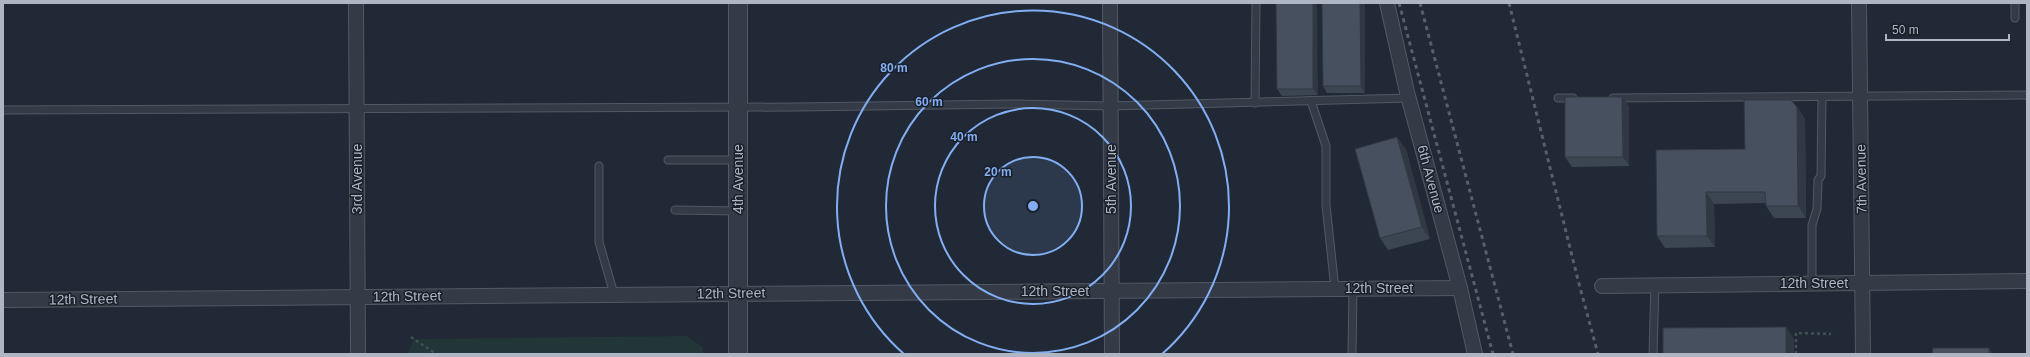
<svg xmlns="http://www.w3.org/2000/svg" width="2030" height="357" viewBox="0 0 2030 357" font-family="Helvetica,sans-serif">
  <style>
    .green { fill: #233637 }
    .lines { fill: none; stroke-linecap: round; stroke-linejoin: round }
    .service-casing { stroke: #515964; stroke-width: 9 }
    .minor-casing { stroke: #515964; stroke-width: 16 }
    .tertiary-casing { stroke: #515964; stroke-width: 20 }
    .path { stroke: #405154; stroke-width: 2.5; stroke-dasharray: 3 3; stroke-linecap: butt }
    .service { stroke: #343b46; stroke-width: 7 }
    .minor { stroke: #343b46; stroke-width: 14 }
    .tertiary { stroke: #343b46; stroke-width: 18 }
    .rail { stroke: #555f6d; stroke-width: 3; stroke-dasharray: 4 4; stroke-linecap: butt }
    .wall { fill: #3c4552 }
    .shaded-wall { fill: #313842 }
    .building { fill: #46505f; stroke: #313842 }
    .ring { fill: none; stroke: #83aef3; stroke-width: 2 }
    .labels { text-anchor: middle; dominant-baseline: central; stroke-width: 3; stroke-linejoin: round; paint-order: stroke }
    .street-label { font-size: 14px; fill: #aeb6c3; stroke: #19202a }
    .centre { fill: #83aef3; stroke: #19202a; stroke-width: 2 }
    .ring-label { font-size: 12px; text-anchor: middle; font-weight: bold; fill: #83aef3; stroke: #19202a; stroke-width: 3; stroke-linejoin: round; paint-order: stroke }
  </style>
  <rect width="100%" height="100%" fill="#202935"/>
  <path class="green" d="M686,336L703,347V354H407L414,339Z"/>
  <g class="lines">
    <g class="service-casing">
      <g id="service">
        <path d="M2015,3V18"/>
        <path d="M1558,98H1573"/>
        <path d="M1613,98L2027,95"/>
        <path d="M1311,101L1326,146V205L1335,289"/>
        <path d="M1255,103L1256,3"/>
        <path d="M3,110L797,107L1012,104L1110,106L1409,98"/>
        <path d="M668,160H738"/>
        <path d="M599,166V242L614,294"/>
        <path d="M675,210L738,211"/>
        <path d="M1812,283V225L1817,209L1818,180L1821,176L1822,97"/>
        <path d="M1352,354L1353,289"/>
        <path d="M1653,354L1655,284"/>
      </g>
    </g>
    <g class="minor-casing">
      <g id="minor">
        <path d="M356,3L358,354"/>
        <path d="M1110,3L1112,354"/>
        <path d="M1387,3L1407,92L1460,288L1475,354"/>
        <path d="M1859,3L1863,354"/>
        <path d="M1602,286L2027,281"/>
        <path d="M3,300L1460,288"/>
      </g>
    </g>
    <g class="tertiary-casing">
      <path id="tertiary" d="M738,3V354"/>
    </g>
    <g class="path">
      <path d="M411,337L436,354"/>
      <path d="M1796,354V333L1831,334"/>
    </g>
    <use href="#service" class="service"/>
    <use href="#minor" class="minor"/>
    <use href="#tertiary" class="tertiary"/>
    <g class="rail">
      <path d="M1399,3L1493,354"/>
      <path d="M1420,3L1513,354"/>
      <path d="M1509,3L1578,280L1598,354"/>
    </g>
  </g>
  <g class="wall">
    <path d="M1276,3L1318,95L1282,96L1277,89Z"/>
    <path d="M1322,3L1365,93H1327L1323,86Z"/>
    <path d="M1629,106V166L1572,167L1565,157Z"/>
    <path d="M1797,107L1805,119L1806,218H1774L1766,206V203L1714,204L1715,247L1665,248L1657,236L1745,149Z"/>
    <path d="M1406,149L1430,239L1388,250L1380,238Z"/>
  </g>
  <g class="shaded-wall">
    <path d="M1313,3H1317L1318,95L1313,89Z"/>
    <path d="M1360,3H1365V93L1361,86Z"/>
    <path d="M1622,97L1629,106V166L1623,157Z"/>
    <path d="M1797,107L1805,119L1806,218L1798,206Z"/>
    <path d="M1397,137L1406,149L1430,239L1422,227Z"/>
    <path d="M1706,192L1714,204L1715,247L1707,236Z"/>
    <path d="M1786,327L1794,339V354H1786Z"/>
    <path d="M1989,348L1993,354H1989Z"/>
  </g>
  <g class="building">
    <path d="M1276,3H1313V89H1277Z"/>
    <path d="M1322,3H1360L1361,86H1323Z"/>
    <path d="M1565,97H1622L1623,157H1565Z"/>
    <path d="M1744,100H1791L1797,107L1798,206H1766L1765,192H1706L1707,236H1657L1656,150L1745,149Z"/>
    <path d="M1397,137L1422,227L1380,238L1355,149Z"/>
    <path d="M1786,327V354H1663V328Z"/>
    <path d="M1933,348H1989V354H1932Z"/>
  </g>
  <circle cx="1033" cy="206" r="49" fill="#83aef3" fill-opacity=".12"/>
  <g class="ring">
    <circle cx="1033" cy="206" r="49"/>
    <circle cx="1033" cy="206" r="98"/>
    <circle cx="1033" cy="206" r="147"/>
    <path d="M904 354A196 196 0 1 1 1162 354"/>
  </g>
  <g class="labels">
    <g class="street-label">
      <text transform="translate(357 179) rotate(-90)">3rd Avenue</text>
      <text transform="translate(738 179) rotate(-90)">4th Avenue</text>
      <text transform="translate(1111 179) rotate(-90)">5th Avenue</text>
      <text transform="translate(1431 179) rotate(75)">6th Avenue</text>
      <text transform="translate(1861 179) rotate(-91)">7th Avenue</text>
      <text x="1814" y="283">12th Street</text>
      <text x="1379" y="288">12th Street</text>
      <text x="1055" y="291">12th Street</text>
      <text transform="translate(731 293) rotate(-1)">12th Street</text>
      <text transform="translate(407 296) rotate(-1)">12th Street</text>
      <text transform="translate(83 299) rotate(-1)">12th Street</text>
    </g>
  </g>
  <circle cx="1033" cy="206" r="6" class="centre"/>
  <g class="ring-label">
    <text x="894" y="72">80 m</text>
    <text x="929" y="106">60 m</text>
    <text x="964" y="141">40 m</text>
    <text x="998" y="176">20 m</text>
  </g>
  <rect width="2030" height="357" fill="none" stroke="#aeb6c3" stroke-width="8"/>
  <path d="M1886 34v6h123v-6" fill="none" stroke="#aeb6c3" stroke-width="2"/>
  <text x="1892" y="34" font-size="12" fill="#aeb6c3" stroke="#19202a" stroke-width="3" paint-order="stroke">50 m</text>
</svg>
